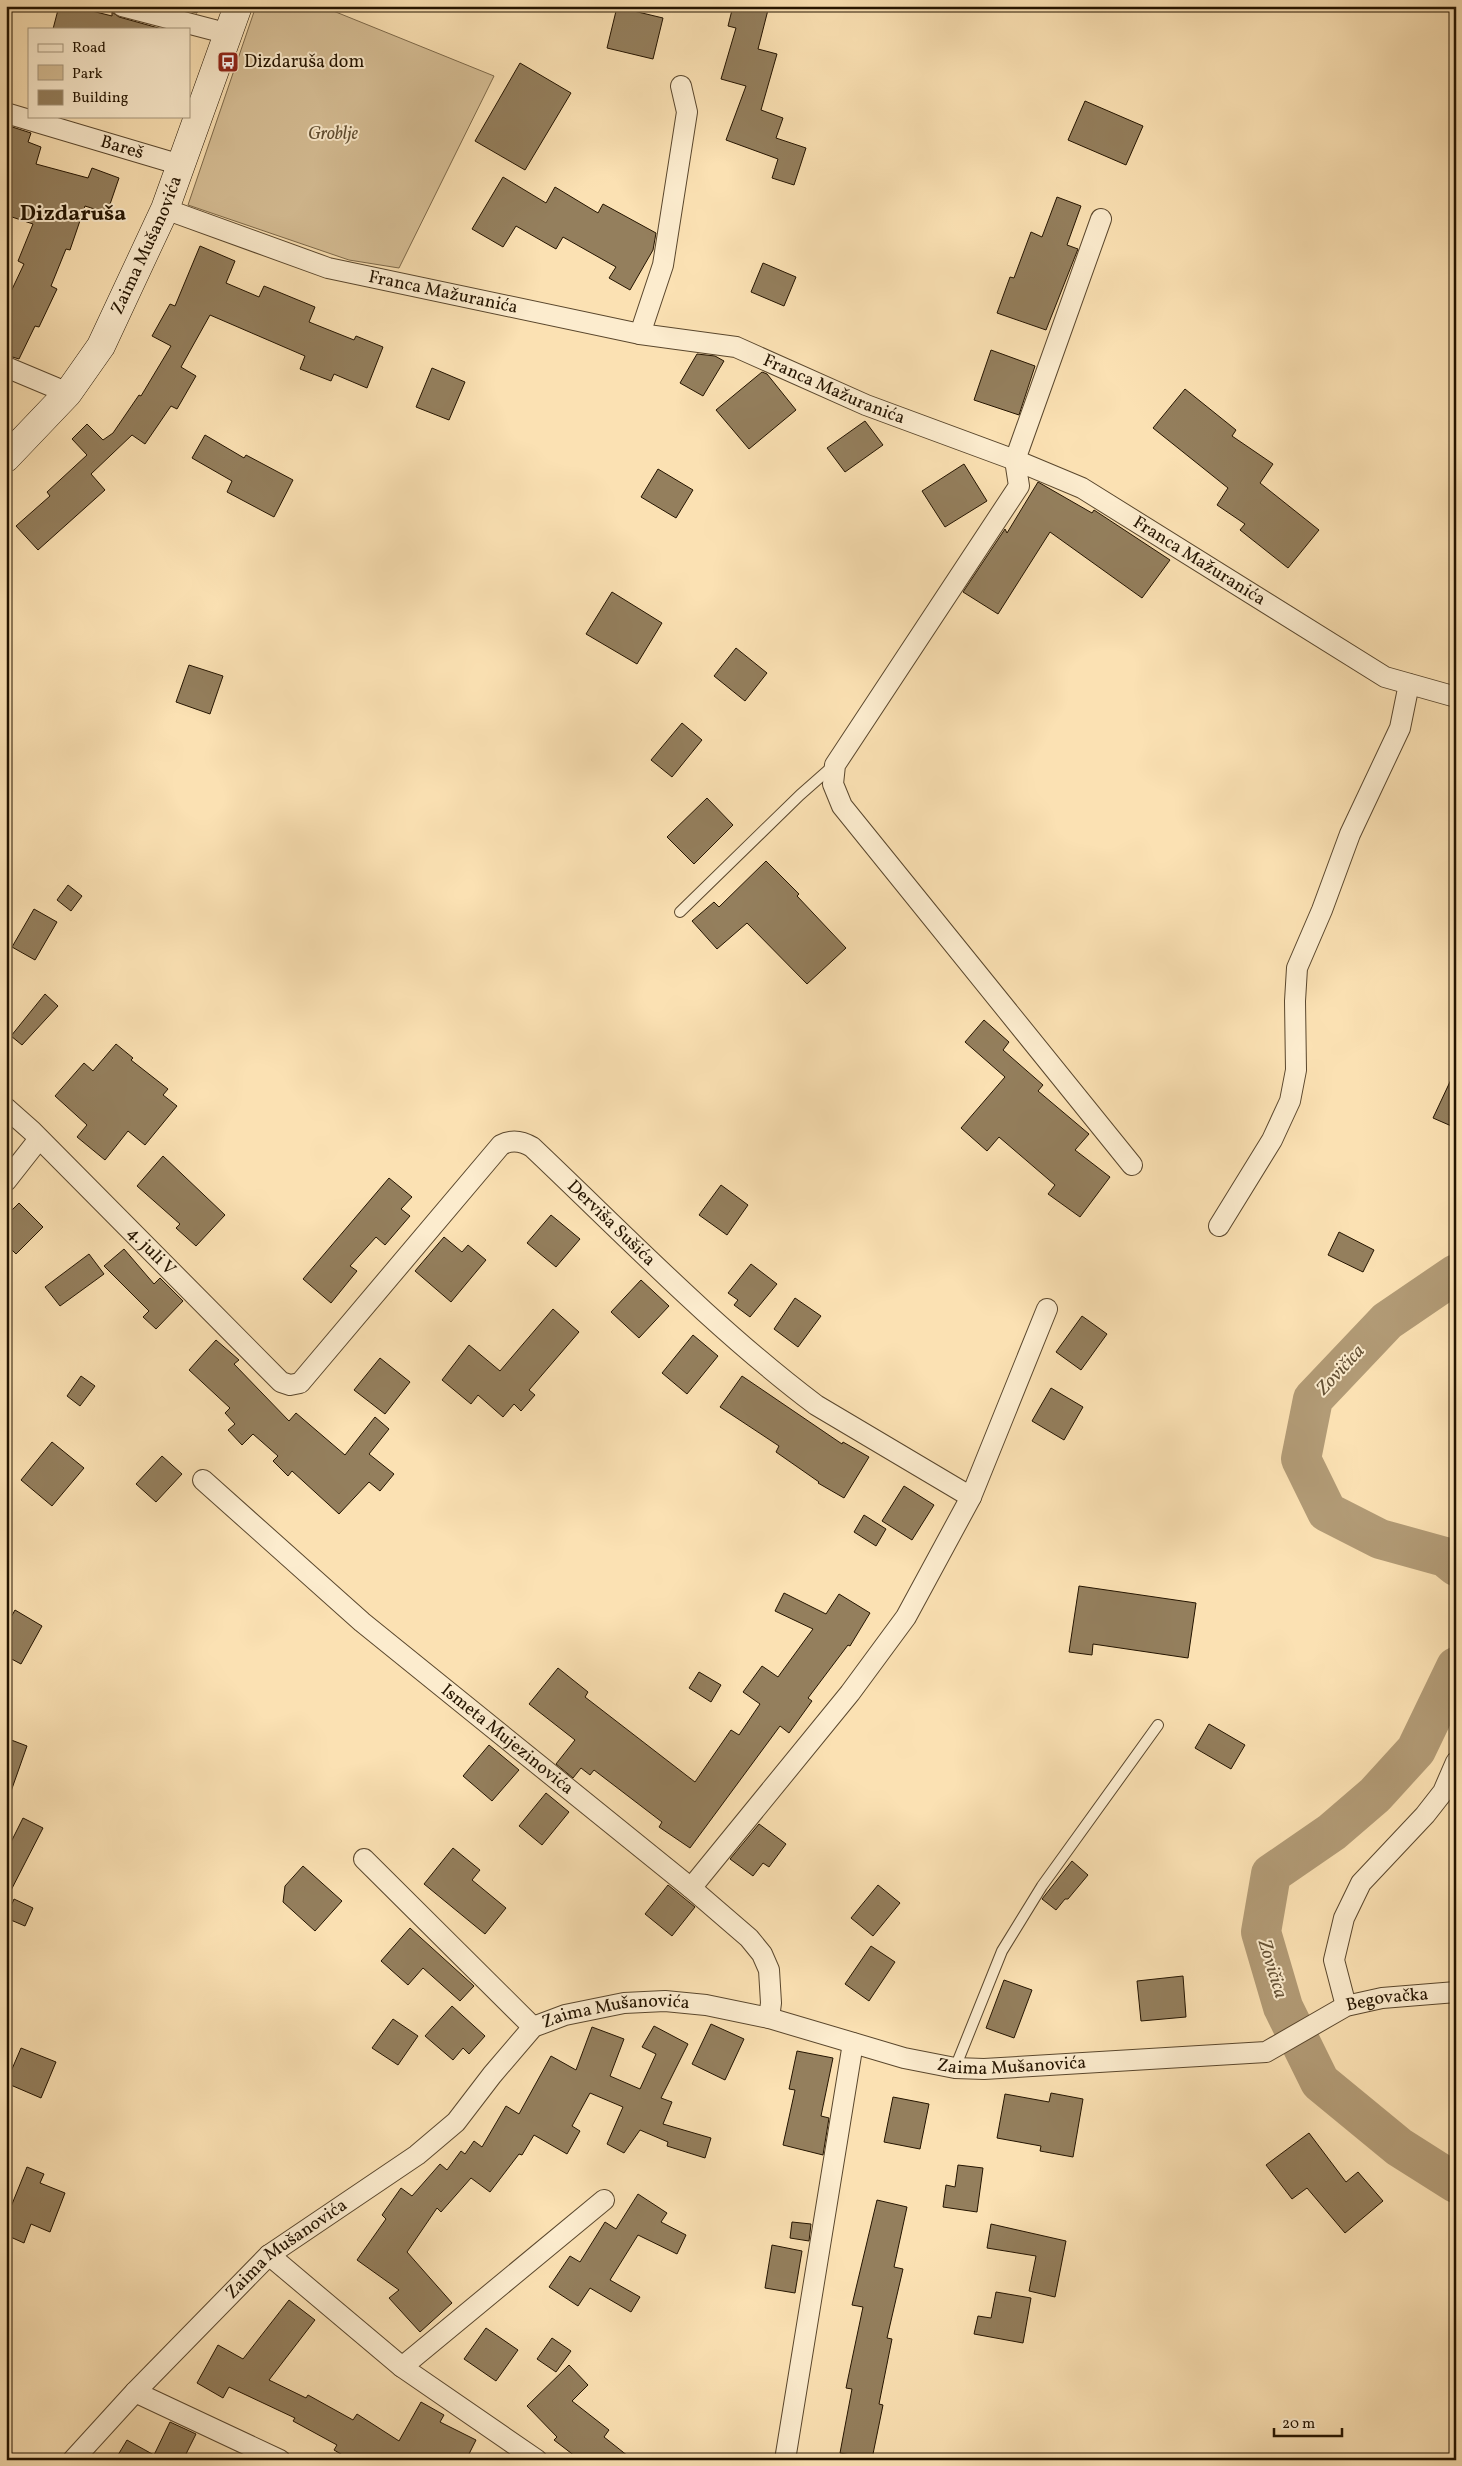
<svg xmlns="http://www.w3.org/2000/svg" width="1462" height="2466" viewBox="0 0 1462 2466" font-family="Vollkorn,serif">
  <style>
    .green { fill: #d6be95; stroke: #7d694a }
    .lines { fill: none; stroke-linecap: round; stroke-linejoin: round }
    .river { stroke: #b29b76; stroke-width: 40 }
    .building { fill: #947f5d; stroke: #241400 }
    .lane-casing { stroke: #5a472d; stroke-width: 12 }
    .street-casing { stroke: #5a472d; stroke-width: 22 }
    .secondary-casing { stroke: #241400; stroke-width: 29 }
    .lane { stroke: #fcecce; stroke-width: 10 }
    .street { stroke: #fcecce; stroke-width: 20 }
    .secondary { stroke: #fcecce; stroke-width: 28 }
    .labels { text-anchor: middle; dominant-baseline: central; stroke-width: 4; stroke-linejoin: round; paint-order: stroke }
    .poi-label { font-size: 18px; fill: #241400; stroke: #fcecce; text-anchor: start }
    .park-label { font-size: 18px; font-style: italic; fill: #625034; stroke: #fcecce }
    .street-label { font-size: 18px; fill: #241400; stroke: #fcecce }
    .water-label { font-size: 19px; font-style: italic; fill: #645135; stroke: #fcecce }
    .district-label { font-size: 22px; font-weight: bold; fill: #241400; stroke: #fcecce }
  </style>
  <rect width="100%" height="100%" fill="#fbe1b3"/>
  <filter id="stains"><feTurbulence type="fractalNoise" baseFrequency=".004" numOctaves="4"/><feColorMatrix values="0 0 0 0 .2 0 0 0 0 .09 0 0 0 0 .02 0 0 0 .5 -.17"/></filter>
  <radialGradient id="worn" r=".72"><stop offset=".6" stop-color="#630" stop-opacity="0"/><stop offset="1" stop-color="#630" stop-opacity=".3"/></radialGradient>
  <path class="green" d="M256,6H321L494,76L399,268L349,260L188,205Z"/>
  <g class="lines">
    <g class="river">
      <path d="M1456,1274L1387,1321L1313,1399L1301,1459L1327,1512L1380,1539L1445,1557L1456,1566"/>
      <path d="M1456,1667L1416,1750L1375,1795L1332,1832L1271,1874L1261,1932L1283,2007L1320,2082L1399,2147L1456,2183"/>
    </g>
  </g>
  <g class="building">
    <path d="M59,6H72L112,16V12L119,17L162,29H53Z"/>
    <path d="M170,6H199L197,13Z"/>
    <path d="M733,6H769L758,49L777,54L761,110L783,118L776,138L806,148L794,185L772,178L778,159L726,140L746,86L721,79L736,28L728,26Z"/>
    <path d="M617,7L663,18L653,59L607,48Z"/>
    <path d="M520,63L571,93L525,170L475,141Z"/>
    <path d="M1085,101L1143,126L1126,165L1068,140Z"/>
    <path d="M6,125L31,133L28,142L41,147L36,164L88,178L92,168L119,178L107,213L85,206L70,250L66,249L51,286L57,289L39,327L35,326L19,359L6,355V302L24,264L18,261L33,224L6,215Z"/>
    <path d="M503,177L546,203L555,187L598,213L603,204L656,233L653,250L630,290L609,278L616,267L563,237L556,249L516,226L503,247L472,229Z"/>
    <path d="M1057,197L1081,206L1067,245L1078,249L1046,330L997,313L1010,277L1014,278L1031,232L1042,237Z"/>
    <path d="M200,246L235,261L226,283L259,297L264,286L315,307L309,322L354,340L356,336L383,347L367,388L334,374L331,381L300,369L305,356L210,315L181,367L196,376L177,409L171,406L145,444L132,435L91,474L105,490L38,550L16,526L50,496L47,492L87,455L72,439L87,424L103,440L113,433L139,395L141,396L171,346L152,336L170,304L175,306Z"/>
    <path d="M763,263L796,277L784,306L751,292Z"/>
    <path d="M991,350L1035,366L1019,415L974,400Z"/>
    <path d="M697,354L715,356L724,361L703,396L680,383Z"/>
    <path d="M432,368L465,382L449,420L416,407Z"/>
    <path d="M762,372L767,374L796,410L749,449L716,410Z"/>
    <path d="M1185,389L1236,430L1232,436L1273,464L1260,483L1319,530L1288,568L1240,530L1245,524L1217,505L1228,488L1153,428Z"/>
    <path d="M865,421L883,445L845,472L827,448Z"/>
    <path d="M205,435L244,458L246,455L293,480L274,517L227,492L232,481L192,458Z"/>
    <path d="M964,464L987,501L945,527L922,491Z"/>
    <path d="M658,469L693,490L676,518L641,497Z"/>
    <path d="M1038,482L1092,513L1094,510L1170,560L1142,598L1050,532L998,614L963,592L1005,529L1007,533Z"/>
    <path d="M612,592L662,623L637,664L586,634Z"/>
    <path d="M736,648L767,673L745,701L714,676Z"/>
    <path d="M189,665L223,676L210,714L176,702Z"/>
    <path d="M682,723L702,740L672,777L651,760Z"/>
    <path d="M707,798L733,825L694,864L667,837Z"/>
    <path d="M766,861L799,894L797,896L846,948L807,984L747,923L717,949L692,921L714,902L719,907Z"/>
    <path d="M68,885L82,896L71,911L57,900Z"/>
    <path d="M34,909L57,922L35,960L12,947Z"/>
    <path d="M45,994L58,1006L22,1045L11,1036Z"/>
    <path d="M984,1020L1009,1042L1003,1050L1043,1085L1038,1091L1089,1134L1075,1150L1110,1177L1080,1217L1048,1194L1055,1185L999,1137L987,1151L961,1128L1005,1077L965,1042Z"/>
    <path d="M116,1044L133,1058L131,1060L168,1089L163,1095L177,1106L145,1145L128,1131L105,1160L77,1137L87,1125L55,1096L84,1063L93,1071Z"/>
    <path d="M1456,1069V1128L1433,1118Z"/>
    <path d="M163,1156L225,1215L196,1246L176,1228L180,1224L137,1186Z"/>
    <path d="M389,1178L412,1197L401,1209L410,1216L385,1245L376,1237L350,1266L357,1271L331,1303L303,1279Z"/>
    <path d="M721,1185L748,1205L727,1235L699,1215Z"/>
    <path d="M19,1203L43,1227L16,1254L6,1244V1216Z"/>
    <path d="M551,1215L580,1239L556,1267L527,1243Z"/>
    <path d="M1339,1232L1374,1250L1363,1272L1328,1255Z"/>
    <path d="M444,1237L462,1252L468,1245L486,1260L451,1302L415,1271Z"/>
    <path d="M124,1249L154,1284L160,1278L183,1301L156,1329L143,1317L149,1311L104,1266Z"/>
    <path d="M89,1254L104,1274L60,1306L45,1287Z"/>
    <path d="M751,1264L777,1284L750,1317L734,1305L738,1300L728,1293Z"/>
    <path d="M641,1280L669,1306L639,1338L611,1312Z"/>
    <path d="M795,1298L821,1316L798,1347L774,1329Z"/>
    <path d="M553,1309L579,1332L529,1390L535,1395L521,1411L514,1404L503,1417L478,1395L471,1404L442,1380L469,1345L500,1371Z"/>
    <path d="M1082,1316L1107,1334L1081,1370L1056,1352Z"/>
    <path d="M693,1335L718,1356L687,1394L662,1373Z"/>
    <path d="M216,1340L239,1360L234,1364L289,1421L296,1413L345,1455L375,1417L389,1429L369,1454L394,1474L380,1491L369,1482L339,1514L292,1471L288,1476L273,1461L278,1456L253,1434L242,1445L228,1430L235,1424L225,1413L230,1408L189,1370Z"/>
    <path d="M380,1358L410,1382L385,1414L354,1390Z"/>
    <path d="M81,1376L95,1386L80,1406L67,1396Z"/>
    <path d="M742,1376L842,1444L843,1442L869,1457L844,1498L818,1483L819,1482L776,1452L779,1446L720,1407Z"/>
    <path d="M1051,1388L1083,1407L1064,1440L1032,1421Z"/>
    <path d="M52,1442L84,1468L52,1506L21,1480Z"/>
    <path d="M162,1456L182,1474L156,1502L136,1484Z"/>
    <path d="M904,1486L934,1505L912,1540L882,1521Z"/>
    <path d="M864,1515L886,1529L876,1546L854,1532Z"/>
    <path d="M1079,1586L1196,1603L1188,1658L1093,1644L1092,1655L1069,1652Z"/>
    <path d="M784,1593L826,1614L839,1594L870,1613L850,1646L848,1645L808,1698L812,1701L789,1733L780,1726L690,1848L659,1827L662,1822L594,1770L590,1775L581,1768L573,1778L556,1764L575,1740L529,1704L558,1668L588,1692L585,1697L695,1782L731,1730L739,1735L760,1704L743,1692L762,1666L778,1677L813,1629L775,1611Z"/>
    <path d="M15,1610L42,1626L21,1664L6,1656V1626Z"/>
    <path d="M699,1672L721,1685L711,1702L689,1688Z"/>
    <path d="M1209,1724L1245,1745L1231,1769L1195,1748Z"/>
    <path d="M6,1738L27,1746L9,1797H6Z"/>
    <path d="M489,1745L519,1770L492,1801L463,1776Z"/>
    <path d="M546,1793L569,1812L542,1845L519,1826Z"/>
    <path d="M23,1818L43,1828L6,1900V1852Z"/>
    <path d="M759,1824L786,1844L769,1867L763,1863L753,1876L730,1859Z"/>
    <path d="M453,1848L480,1870L472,1880L506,1908L485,1934L424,1884Z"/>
    <path d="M1072,1861L1088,1875L1068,1899H1065L1056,1910L1042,1899Z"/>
    <path d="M303,1866L342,1901L315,1931L283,1902L285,1886Z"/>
    <path d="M668,1885L695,1907L672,1936L645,1914Z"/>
    <path d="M878,1885L900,1903L873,1936L851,1918Z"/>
    <path d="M14,1899L33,1908L25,1926L6,1918Z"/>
    <path d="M410,1928L474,1986L460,2001L423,1968L408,1985L381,1961Z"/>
    <path d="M871,1946L895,1962L869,2001L845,1984Z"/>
    <path d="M1183,1976L1186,2017L1141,2021L1137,1981Z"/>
    <path d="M1004,1980L1032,1990L1014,2038L986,2028Z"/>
    <path d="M452,2006L485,2036L469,2054L463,2048L453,2060L425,2036Z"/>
    <path d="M393,2019L418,2036L398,2065L372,2048Z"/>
    <path d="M711,2024L744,2039L725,2080L692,2064Z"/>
    <path d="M654,2026L688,2044L661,2098L672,2102L663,2124L711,2138L705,2158L667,2146L668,2142L640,2130L624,2153L607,2144L623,2107L590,2093L572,2126L580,2131L567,2154L534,2135L522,2155L519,2154L490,2192L471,2178L441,2212L437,2208L407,2252L452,2303L420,2332L389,2298L399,2290L357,2260L386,2219L382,2215L401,2188L412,2196L440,2164L447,2170L461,2151L465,2154L474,2141L482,2147L506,2106L519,2114L551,2056L576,2070L592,2027L624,2039L610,2076L640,2089L656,2054L642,2047Z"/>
    <path d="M21,2048L56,2062L41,2098L6,2083Z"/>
    <path d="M797,2051L833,2058L821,2116L829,2118L823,2155L783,2145L795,2090L789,2089Z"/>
    <path d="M1051,2093L1083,2099L1073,2157L1040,2151L1041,2146L997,2138L1005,2094L1049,2102Z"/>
    <path d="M893,2097L929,2104L920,2149L884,2142Z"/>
    <path d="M1309,2133L1346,2182L1358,2172L1383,2201L1345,2233L1307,2188L1292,2199L1266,2165Z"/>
    <path d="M958,2165L983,2168L977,2212L943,2207L946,2185L955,2187Z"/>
    <path d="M27,2167L44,2174L40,2183L65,2193L50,2232L31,2224L24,2243L6,2235V2219Z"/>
    <path d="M638,2194L667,2213L661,2222L686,2235L677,2254L638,2235L610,2280L640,2297L631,2312L590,2288L578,2306L549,2287L570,2256L580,2262L605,2222L616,2229Z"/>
    <path d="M877,2200L907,2207L894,2267L903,2269L887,2338L892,2339L879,2404L883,2405L872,2459L840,2453L852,2389L846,2388L863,2307L852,2305Z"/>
    <path d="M792,2222L811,2224L809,2241L790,2238Z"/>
    <path d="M991,2224L1066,2241L1055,2297L1029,2291L1036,2256L987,2248Z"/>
    <path d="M772,2245L802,2251L795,2293L765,2288Z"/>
    <path d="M996,2292L1031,2298L1023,2343L974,2334L978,2316L991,2318Z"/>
    <path d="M289,2300L315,2320L269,2380L306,2398L308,2395L353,2420L357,2414L399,2441L421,2402L444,2415L440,2422L476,2440L466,2460H351L334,2450L337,2445L293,2421L295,2418L229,2387L223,2398L197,2383L218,2345L243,2359Z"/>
    <path d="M486,2328L518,2350L496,2381L464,2359Z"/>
    <path d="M552,2338L571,2351L556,2372L537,2359Z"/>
    <path d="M569,2365L588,2385L572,2401L609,2430L604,2437L633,2460H580L554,2440L557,2437L527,2406Z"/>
    <path d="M170,2422L196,2434L183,2460H115L127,2440L154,2455Z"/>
  </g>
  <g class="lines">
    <g class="lane-casing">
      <g id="lane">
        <path d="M680,912L800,795L834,765"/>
        <path d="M955,2068L1002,1951L1042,1886L1158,1725"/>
      </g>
    </g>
    <g class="street-casing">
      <g id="street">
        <path d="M122,6L229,34"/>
        <path id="s1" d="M6,113L181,165"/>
        <path id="s2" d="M165,209L328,268L640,334L736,347L866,405L1015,460L1082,488L1385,677L1456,697"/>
        <path d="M1101,219L1015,460L1019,486L835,765L833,784L842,806L1132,1165"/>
        <path d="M640,334L663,265L687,112L681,86"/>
        <path d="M6,367L68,393"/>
        <path id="s3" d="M6,1108L32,1131L281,1382L290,1385L300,1383L501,1145C512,1139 522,1141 532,1147C625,1235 714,1328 816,1405L971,1497"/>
        <path d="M6,1181L39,1139"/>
        <path d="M1219,1226L1272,1140L1290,1101L1296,1070L1295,1001L1297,968L1322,910L1350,834L1400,728L1409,684"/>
        <path id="s4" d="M203,1480L362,1622L691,1888L749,1938L762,1954L769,1970L771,2003L769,2018"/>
        <path d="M364,1859L533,2027"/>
        <path d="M691,1888L850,1693L906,1617L971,1497L1047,1309"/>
        <path d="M1346,2006L1334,1960L1344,1918L1361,1883L1425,1815L1443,1792L1456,1762"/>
        <path d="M269,2255L402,2367L537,2460"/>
        <path d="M402,2367L604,2200"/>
        <path d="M135,2392L280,2460"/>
        <path id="s5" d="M73,2460L135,2392L269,2255L417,2155L456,2122L492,2075L533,2027L565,2015L624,2003L665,2001L706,2005L769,2018L904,2058L955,2068L984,2069L1266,2052L1346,2006L1382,1998L1456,1992"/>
        <path d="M785,2460L853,2043"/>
      </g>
    </g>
    <g class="secondary-casing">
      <g id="secondary">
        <path id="s6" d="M6,458L68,393L101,346L165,209L238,6"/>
      </g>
    </g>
    <use href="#lane" class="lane"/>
    <use href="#street" class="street"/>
    <use href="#secondary" class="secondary"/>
  </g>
  <defs>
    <g id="bus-square" transform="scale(1.125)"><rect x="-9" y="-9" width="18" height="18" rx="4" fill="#8f2418" stroke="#fcecce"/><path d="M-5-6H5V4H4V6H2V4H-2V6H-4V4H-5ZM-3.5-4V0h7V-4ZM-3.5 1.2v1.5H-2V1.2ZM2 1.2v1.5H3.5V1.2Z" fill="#fff"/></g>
  </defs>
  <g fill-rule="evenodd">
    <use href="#bus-square" x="228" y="62"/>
  </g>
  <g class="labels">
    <g class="poi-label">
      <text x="244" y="62">Dizdaruša dom</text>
    </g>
    <g class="park-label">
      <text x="333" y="134">Groblje</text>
    </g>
    <g class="street-label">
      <text stroke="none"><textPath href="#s1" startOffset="121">Bareš</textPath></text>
      <text stroke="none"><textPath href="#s6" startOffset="258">Zaima Mušanovića</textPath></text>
      <text stroke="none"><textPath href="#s2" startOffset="291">Franca Mažuranića</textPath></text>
      <text stroke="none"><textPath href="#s2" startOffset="696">Franca Mažuranića</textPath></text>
      <text stroke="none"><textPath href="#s2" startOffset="1101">Franca Mažuranića</textPath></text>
      <text stroke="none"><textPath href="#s3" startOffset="862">Derviša Sušića</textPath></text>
      <text stroke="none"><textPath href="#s3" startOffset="204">4. juli V</textPath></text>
      <text stroke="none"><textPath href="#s4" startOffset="400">Ismeta Mujezinovića</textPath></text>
      <text stroke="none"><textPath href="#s5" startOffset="1515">Begovačka</textPath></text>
      <text stroke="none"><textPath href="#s5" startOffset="721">Zaima Mušanovića</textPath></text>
      <text stroke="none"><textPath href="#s5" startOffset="1126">Zaima Mušanovića</textPath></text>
      <text stroke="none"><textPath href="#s5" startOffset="301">Zaima Mušanovića</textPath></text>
    </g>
    <g class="water-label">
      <text transform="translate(1341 1370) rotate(-47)">Zovičica</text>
      <text transform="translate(1272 1969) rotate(73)">Zovičica</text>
    </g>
    <g class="district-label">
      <text x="73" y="214">Dizdaruša</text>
    </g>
  </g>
  <rect width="1462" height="2466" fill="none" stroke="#fbe1b3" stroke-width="25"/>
  <rect x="8" y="8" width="1447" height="2451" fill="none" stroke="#241400" stroke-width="2.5"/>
  <rect x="12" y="12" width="1437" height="2441" fill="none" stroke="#241400"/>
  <rect x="28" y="28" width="162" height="90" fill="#fcecce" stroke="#a6967c"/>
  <rect x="38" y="44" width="25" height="8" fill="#fcecce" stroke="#a6967c"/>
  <text x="72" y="52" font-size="15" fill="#241400">Road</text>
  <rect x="38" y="65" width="25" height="15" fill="#d6be95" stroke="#a6967c"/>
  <text x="72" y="78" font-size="15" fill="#241400">Park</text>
  <rect x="38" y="90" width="25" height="15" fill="#947f5d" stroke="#a6967c"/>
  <text x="72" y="102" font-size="15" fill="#241400">Building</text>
  <path d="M1274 2428v8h68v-8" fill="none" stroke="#241400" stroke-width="2.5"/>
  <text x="1282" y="2428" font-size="15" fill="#241400" stroke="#fcecce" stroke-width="4" paint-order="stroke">20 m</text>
  <rect width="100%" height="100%" filter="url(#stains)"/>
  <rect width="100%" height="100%" fill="url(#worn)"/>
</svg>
